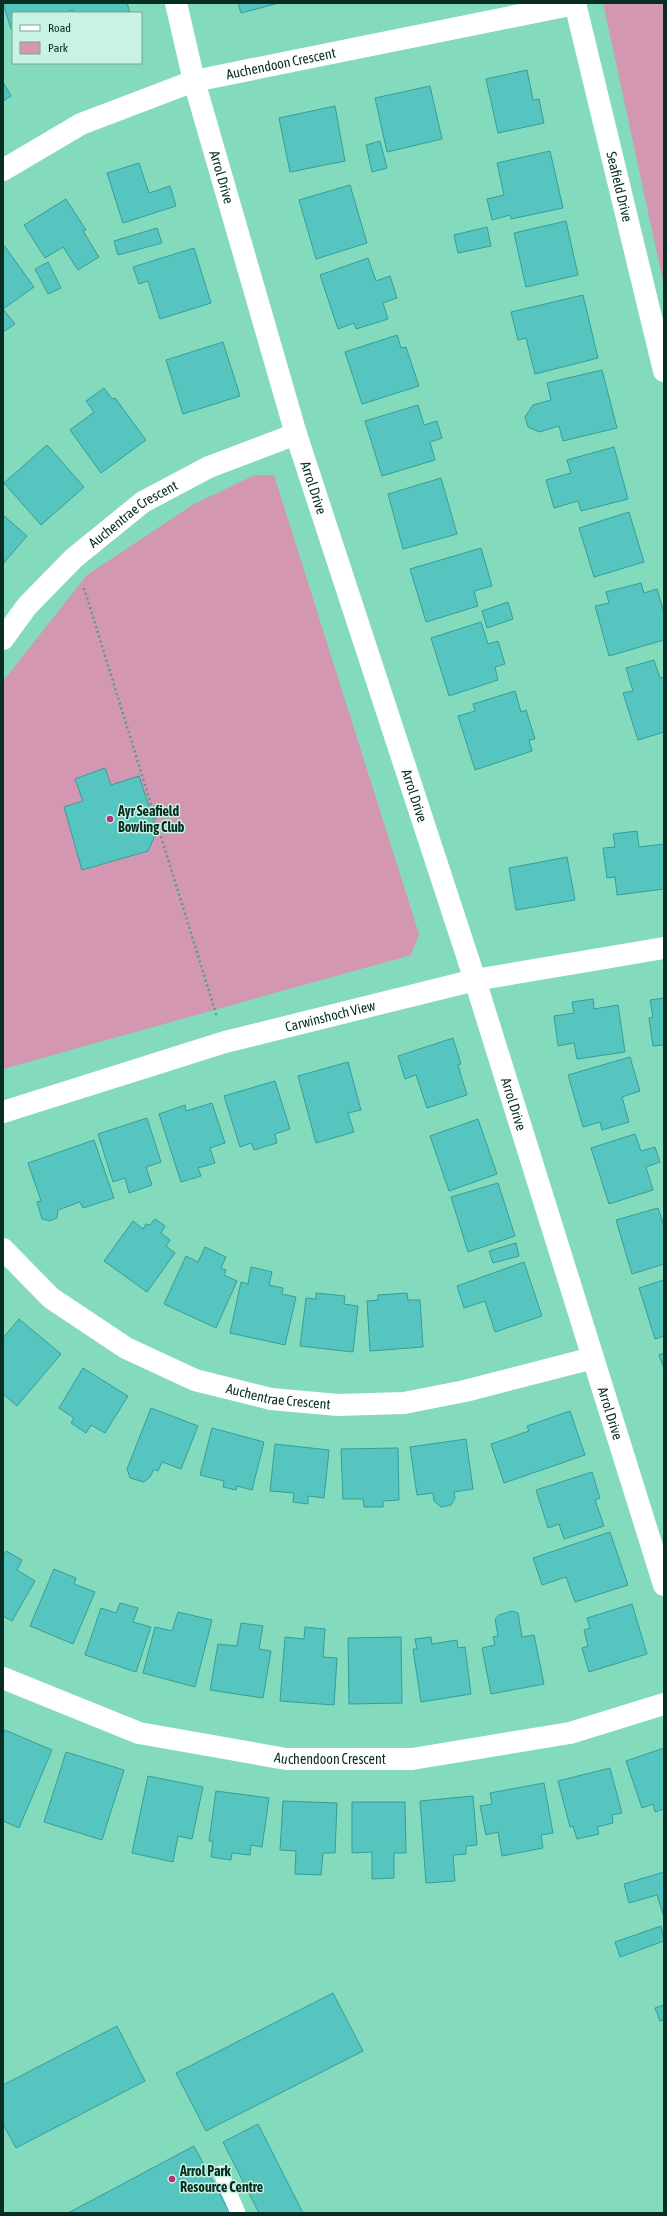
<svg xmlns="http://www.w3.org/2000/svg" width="667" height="2216" viewBox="0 0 667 2216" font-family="'Asap Condensed',sans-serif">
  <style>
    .green { fill: #d397b2 }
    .building { fill: #56c5bf; stroke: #359e99 }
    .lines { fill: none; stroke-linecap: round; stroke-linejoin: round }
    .path { stroke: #569c85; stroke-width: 2.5; stroke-dasharray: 2 3; stroke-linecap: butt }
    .service { stroke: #fff; stroke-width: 15 }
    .minor { stroke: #fff; stroke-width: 22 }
    .poi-dot { fill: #b4327b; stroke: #c8f2e2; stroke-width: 1.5 }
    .labels { text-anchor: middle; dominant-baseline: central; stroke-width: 3; stroke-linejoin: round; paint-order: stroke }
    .street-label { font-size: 14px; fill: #072e23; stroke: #c8f2e2 }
    .poi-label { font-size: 14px; font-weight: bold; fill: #072e23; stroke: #c8f2e2; text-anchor: start }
  </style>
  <rect width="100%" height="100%" fill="#83dabd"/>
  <g class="green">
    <path d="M603,3H664V286Z"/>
    <path d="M255,475H274L419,934L411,955L3,1069V681L87,575L194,504Z"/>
  </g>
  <g class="building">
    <path d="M3,3H127L130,13H74L73,10L62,13H13V28L11,29Z"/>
    <path d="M238,3H279L241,13Z"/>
    <path d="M527,70L533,100L539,99L544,123L498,133L486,79Z"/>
    <path d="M3,82L11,96L3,101Z"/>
    <path d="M430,86L442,139L387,152L375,98Z"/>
    <path d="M335,106L345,161L290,172L279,118Z"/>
    <path d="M380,141L387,168L372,172L366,145Z"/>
    <path d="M550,151L563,208L511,219L510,215L492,220L487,199L504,195L497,163Z"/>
    <path d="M139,163L149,193L170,186L176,206L123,223L107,173Z"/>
    <path d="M350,185L367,243L316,259L299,200Z"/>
    <path d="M66,199L86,230L83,231L99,257L78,270L63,247L45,258L24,225Z"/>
    <path d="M566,221L578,275L526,287L514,233Z"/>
    <path d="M487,227L491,246L458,253L454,235Z"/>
    <path d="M157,228L162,243L118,255L114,241Z"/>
    <path d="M3,244L34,287L3,309L15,324L3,332Z"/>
    <path d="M194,248L211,303L160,319L148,281L139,284L133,267Z"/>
    <path d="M368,258L376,281L390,276L397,298L383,303L388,319L356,329L354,323L338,329L320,275Z"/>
    <path d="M48,262L61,288L48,294L35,269Z"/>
    <path d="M583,295L598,358L535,374L526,338L518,340L511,312Z"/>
    <path d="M397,335L401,348L406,347L419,386L362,404L345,352Z"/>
    <path d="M223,342L240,396L183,414L166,360Z"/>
    <path d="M602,370L617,428L563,441L559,426L539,432L528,427L525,417L533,405L551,400L547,383Z"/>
    <path d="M104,388L112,399L115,398L146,440L101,473L70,430L94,412L86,401Z"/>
    <path d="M418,405L424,425L437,421L442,438L430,442L435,460L382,476L365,421Z"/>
    <path d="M47,445L84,487L41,525L4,483Z"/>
    <path d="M614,447L628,499L581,511L578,501L554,508L546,480L571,473L567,460Z"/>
    <path d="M441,478L457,534L403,549L388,494Z"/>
    <path d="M629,512L644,562L594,577L579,528Z"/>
    <path d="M3,515L27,536L3,564Z"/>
    <path d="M481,548L492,586L474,591L478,606L426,622L410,569Z"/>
    <path d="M641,583L644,593L657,589L664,613V640L609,656L595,606L609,603L606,592Z"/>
    <path d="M508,602L513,619L487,628L482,611Z"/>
    <path d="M481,622L488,644L498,641L505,664L495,667L498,680L449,696L431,638Z"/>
    <path d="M654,660L660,678L664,677V732L638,740L623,693L633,691L626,668Z"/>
    <path d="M515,691L521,712L526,710L535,739L529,740L532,751L475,770L458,716L475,711L473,704Z"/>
    <path d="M105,768L111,785L139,776L157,831L148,851L82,870L64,807L83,801L75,779Z"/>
    <path d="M637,831L639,847L664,844V889L617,895L615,877L607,878L603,848L615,847L613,834Z"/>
    <path d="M567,857L575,900L516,910L509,868Z"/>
    <path d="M664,998V1045L653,1046L649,1018L653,1017L650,1000Z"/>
    <path d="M593,999L594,1009L618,1005L625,1052L577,1059L574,1043L558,1046L554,1016L574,1013L572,1002Z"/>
    <path d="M453,1038L461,1064L458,1065L467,1095L427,1108L416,1075L405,1079L398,1056Z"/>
    <path d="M630,1057L640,1091L622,1097L629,1122L602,1130L600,1122L583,1127L568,1075Z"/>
    <path d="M348,1062L361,1110L348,1113L354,1132L316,1143L298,1076Z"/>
    <path d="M275,1081L290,1129L275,1134L277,1143L254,1150L251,1143L240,1147L224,1096Z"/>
    <path d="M212,1103L225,1143L210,1148L215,1163L198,1168L201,1176L181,1182L159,1114L185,1105L186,1111Z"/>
    <path d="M147,1118L161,1162L146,1167L152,1185L129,1193L125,1178L113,1182L98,1134Z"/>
    <path d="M478,1119L497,1174L449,1191L430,1136Z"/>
    <path d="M635,1134L641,1151L655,1147L660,1162L646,1167L653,1190L609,1204L591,1148Z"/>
    <path d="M94,1140L114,1198L83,1208L80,1202L58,1210L57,1218L50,1221L42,1219L37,1202L41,1201L28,1163Z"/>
    <path d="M498,1183L515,1236L468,1252L451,1197Z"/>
    <path d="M658,1208L664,1226V1264L632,1274L616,1220Z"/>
    <path d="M155,1219L165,1226L161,1233L170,1240L166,1246L175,1253L147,1292L104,1261L133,1221L143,1229L146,1224L150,1225Z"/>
    <path d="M516,1243L519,1256L493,1263L489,1251Z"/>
    <path d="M205,1247L226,1257L221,1268L226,1270L224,1275L237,1281L216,1328L164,1304L186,1256L198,1262Z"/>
    <path d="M524,1262L542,1316L495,1332L485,1301L464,1308L457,1286Z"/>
    <path d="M251,1267L272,1272L269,1285L283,1288L282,1294L296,1297L285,1345L230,1333L241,1282L248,1284Z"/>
    <path d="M664,1280V1336L655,1339L639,1288Z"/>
    <path d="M316,1293L345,1296L344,1304L358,1306L353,1352L300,1346L306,1298L316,1299Z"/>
    <path d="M407,1293L408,1300H420L423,1347L370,1351L367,1301L378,1300V1295Z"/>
    <path d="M19,1319L61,1354L17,1406L3,1394V1338Z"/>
    <path d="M664,1353V1369L659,1355Z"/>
    <path d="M83,1368L128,1396L105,1433L91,1425L86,1433L71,1423L74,1418L59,1408Z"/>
    <path d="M151,1408L198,1426L181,1469L162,1462L158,1471L154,1469L150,1477L144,1482L130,1478L127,1469Z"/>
    <path d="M570,1411L585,1455L504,1483L491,1444L529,1431L527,1426Z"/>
    <path d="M212,1428L264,1442L252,1490L237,1486L236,1490L223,1487L224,1481L200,1475Z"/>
    <path d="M466,1439L473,1489L454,1492L455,1498L451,1505L441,1507L434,1501L433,1493L417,1495L410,1447Z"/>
    <path d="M275,1444L329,1450L324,1498L308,1496V1504L293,1502L294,1493L270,1491Z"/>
    <path d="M398,1448L399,1500L383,1501V1507H364L363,1499H343L341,1449Z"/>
    <path d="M592,1472L600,1498L595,1500L604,1526L564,1539L559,1524L548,1528L536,1490Z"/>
    <path d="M610,1532L628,1585L575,1602L566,1577L542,1585L533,1558Z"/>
    <path d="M6,1551L22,1560L17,1570L35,1581L12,1621L3,1616V1557Z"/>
    <path d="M54,1569L76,1578L74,1584L95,1592L73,1644L30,1626Z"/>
    <path d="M120,1603L138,1608L133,1622L151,1627L136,1672L85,1655L101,1608L116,1613Z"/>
    <path d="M632,1604L647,1654L589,1672L582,1648L588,1646L584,1630L590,1628L587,1618Z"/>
    <path d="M512,1611L518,1613L522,1637L534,1635L544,1684L491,1694L482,1648L495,1645L493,1637L498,1636L495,1619L499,1615Z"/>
    <path d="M178,1612L212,1620L195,1687L143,1673L155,1627L172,1631Z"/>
    <path d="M241,1623L263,1626L259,1649L271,1651L263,1698L210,1690L218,1644L237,1646Z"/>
    <path d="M305,1627L325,1629L323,1657L337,1658L334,1705L280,1701L285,1637L304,1639Z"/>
    <path d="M401,1637L402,1703L349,1704L348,1638Z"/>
    <path d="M431,1637L432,1644L457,1640L458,1648L465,1647L471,1694L421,1702L413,1649H417L415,1639Z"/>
    <path d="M5,1730L52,1750L19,1828L3,1821V1735Z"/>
    <path d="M664,1748V1809L655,1812L653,1804L642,1808L626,1761Z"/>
    <path d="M66,1752L124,1770L102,1840L44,1822Z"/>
    <path d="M610,1768L622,1813L612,1815L613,1823L597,1827L599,1834L577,1839L573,1826L570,1827L558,1781Z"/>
    <path d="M148,1776L203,1787L192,1839L178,1836L173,1862L132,1853Z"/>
    <path d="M544,1783L553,1833L541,1835L543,1848L502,1856L498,1832L486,1835L480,1806L492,1804L490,1793Z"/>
    <path d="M216,1791L269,1798L262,1847L251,1845L250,1855L232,1853L231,1860L211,1857L213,1841H209Z"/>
    <path d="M473,1796L477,1845L466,1846V1854L453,1855L455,1881L426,1883L420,1801Z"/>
    <path d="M283,1801L337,1803L335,1853H323L321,1875L295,1874L296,1851L280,1850Z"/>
    <path d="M352,1802H405L406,1853H394V1878L372,1879V1852L352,1853Z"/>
    <path d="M664,1872V1917L657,1895L629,1903L624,1884Z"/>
    <path d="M661,1926L664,1941L620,1957L615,1942Z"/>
    <path d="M333,1993L363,2051L206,2131L176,2073Z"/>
    <path d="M664,2005V2020L660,2021L655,2008Z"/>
    <path d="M117,2026L145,2081L16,2148L3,2124V2085Z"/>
    <path d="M258,2124L303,2213H259L223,2142Z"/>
    <path d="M194,2146L230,2213H68Z"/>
  </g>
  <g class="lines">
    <path class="path" d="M84,588L217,1017"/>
    <path class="service" d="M221,2173L238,2213"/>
    <g class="minor">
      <path id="s1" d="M176,3L194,81L296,434L475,980L664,1585"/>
      <path id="s2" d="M575,3L664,371"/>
      <path id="s3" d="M3,170L81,124L194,81L575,4"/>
      <path id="s4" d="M3,639L27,606L74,558L143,502L209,467L296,434"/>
      <path id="s5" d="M3,1112L225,1042L475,980L664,948"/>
      <path id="s6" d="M3,1249L51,1298L126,1348L195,1380L271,1399L338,1405L404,1403L465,1391L593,1358"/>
      <path id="s7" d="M3,1678L139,1733L286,1759H412L570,1733L664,1704"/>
    </g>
  </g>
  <g class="poi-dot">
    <circle cx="110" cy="819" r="4"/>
    <circle cx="172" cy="2179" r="4"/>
  </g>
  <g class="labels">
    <g class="street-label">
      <text stroke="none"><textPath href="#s3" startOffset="300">Auchendoon Crescent</textPath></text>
      <text stroke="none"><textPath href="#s1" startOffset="180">Arrol Drive</textPath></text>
      <text stroke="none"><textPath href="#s2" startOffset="189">Seafield Drive</textPath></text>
      <text stroke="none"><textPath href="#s1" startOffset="504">Arrol Drive</textPath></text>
      <text stroke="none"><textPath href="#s4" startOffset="182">Auchentrae Crescent</textPath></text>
      <text stroke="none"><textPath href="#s1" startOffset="828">Arrol Drive</textPath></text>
      <text stroke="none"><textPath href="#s5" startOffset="341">Carwinshoch View</textPath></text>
      <text stroke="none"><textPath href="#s1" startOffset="1152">Arrol Drive</textPath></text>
      <text stroke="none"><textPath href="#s6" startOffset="320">Auchentrae Crescent</textPath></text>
      <text stroke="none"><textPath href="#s1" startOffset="1476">Arrol Drive</textPath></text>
      <text stroke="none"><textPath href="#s7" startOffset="340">Auchendoon Crescent</textPath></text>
    </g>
    <g class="poi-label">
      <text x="118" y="811">Ayr Seafield<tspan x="118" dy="16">Bowling Club</tspan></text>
      <text x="180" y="2171">Arrol Park<tspan x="180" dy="16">Resource Centre</tspan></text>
    </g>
  </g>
  <rect width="667" height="2216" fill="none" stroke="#072e23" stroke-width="8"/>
  <rect x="12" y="12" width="130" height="52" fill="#c8f2e2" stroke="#7ba496"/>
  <rect x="20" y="25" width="20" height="6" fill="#ffffff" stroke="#7ba496"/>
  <text x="48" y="32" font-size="12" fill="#072e23">Road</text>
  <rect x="20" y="42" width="20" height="12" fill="#d397b2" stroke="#7ba496"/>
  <text x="48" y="52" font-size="12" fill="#072e23">Park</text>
</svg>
